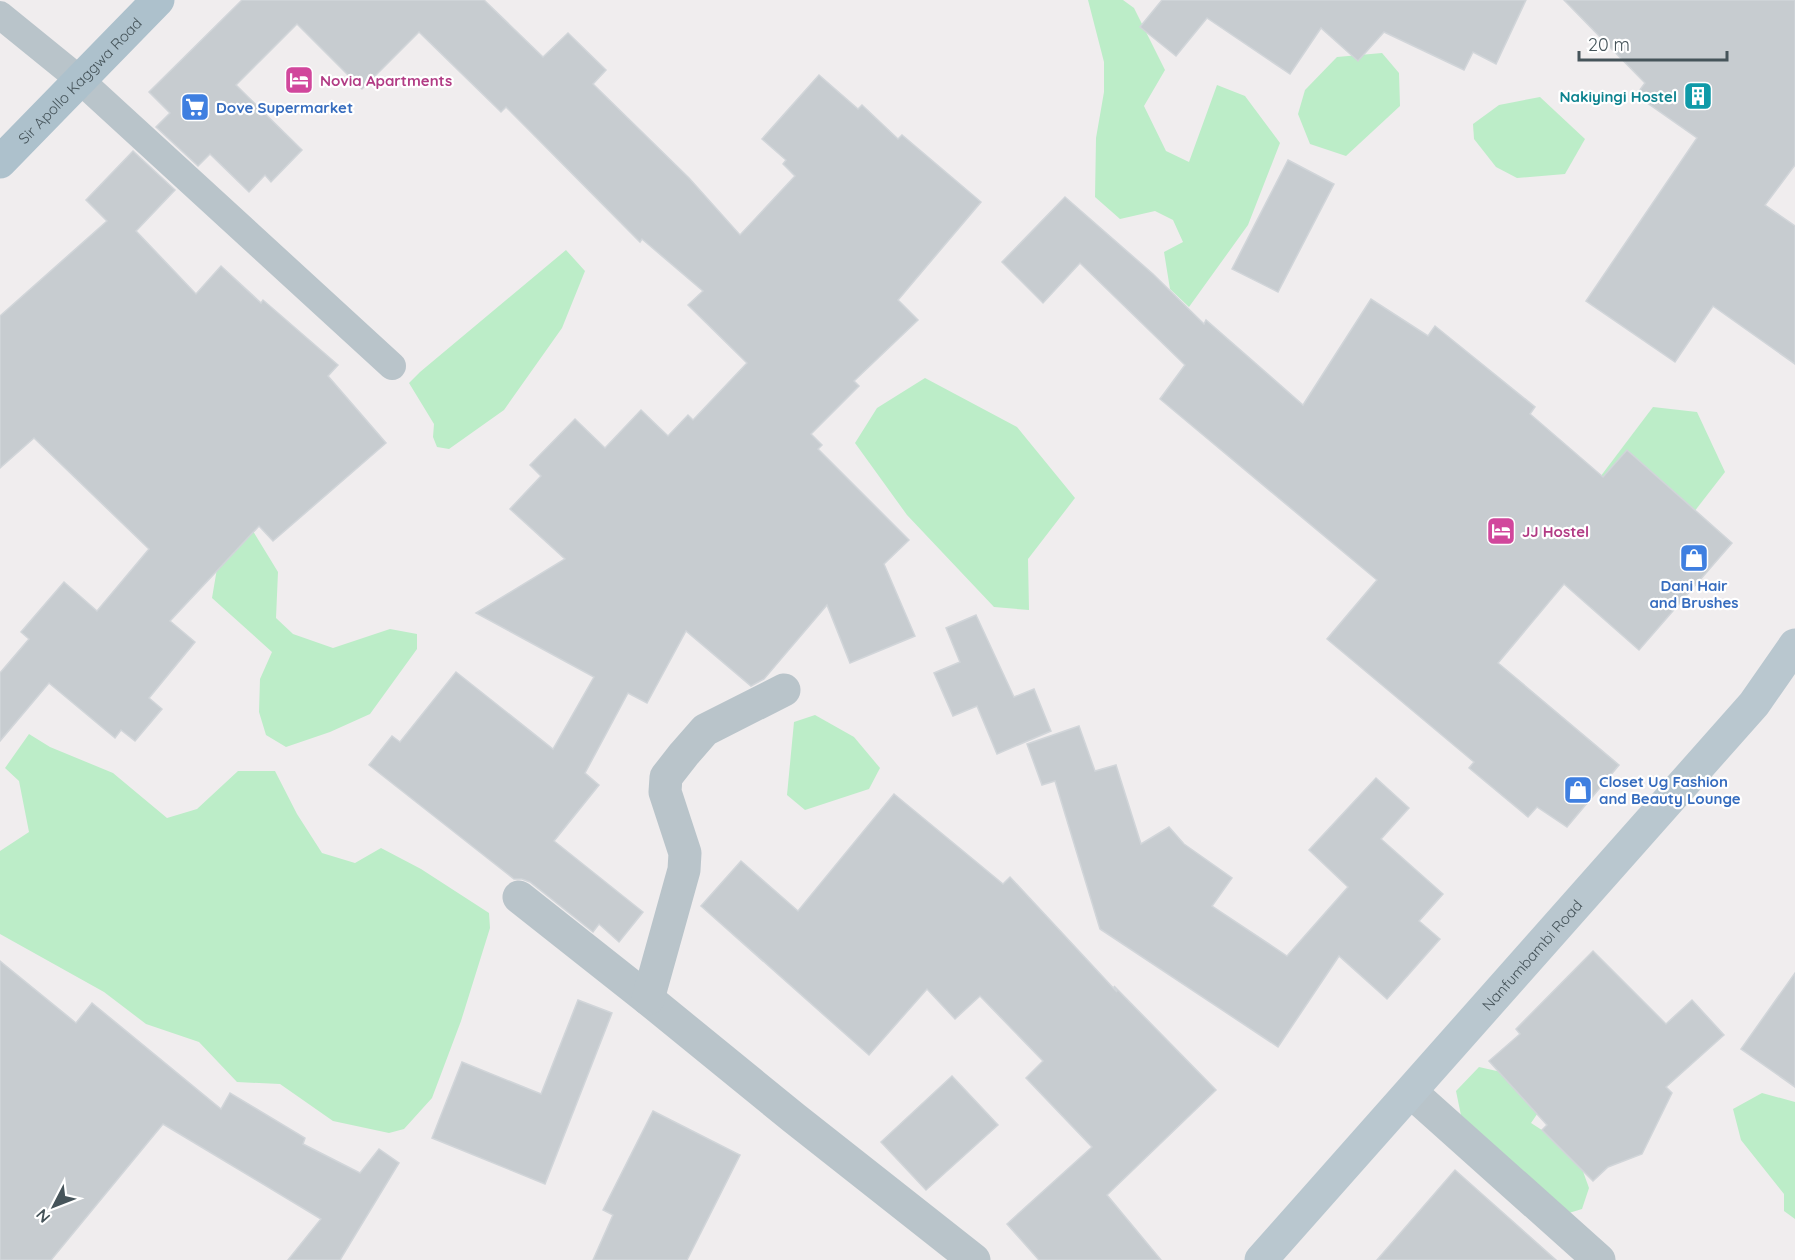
<svg xmlns="http://www.w3.org/2000/svg" width="1795" height="1260" viewBox="0 0 1795 1260" font-family="Quicksand,sans-serif">
  <style>
    .green { fill: #bcedc8 }
    .building { fill: #c7ccd0; stroke: #d1d5d9; stroke-width: 1.5 }
    .lines { fill: none; stroke-linecap: round; stroke-linejoin: round }
    .lane { stroke: #b9c4ca; stroke-width: 28 }
    .street { stroke: #b9c4ca; stroke-width: 33 }
    .secondary { stroke: #b9c7cf; stroke-width: 33 }
    .primary { stroke: #adc1cc; stroke-width: 33 }
    .labels { text-anchor: middle; dominant-baseline: central; stroke-width: 4.5; stroke-linejoin: round; paint-order: stroke }
    .hotel-label { font-size: 15px; font-weight: bold; fill: #b23c85; stroke: #fff; text-anchor: start }
    .street-label { font-size: 15px; fill: #46545a; stroke: #fff }
    .culture-label { font-size: 15px; font-weight: bold; fill: #0d838f; stroke: #fff; text-anchor: end }
    .shop-label { font-size: 15px; font-weight: bold; fill: #366cbe; stroke: #fff; text-anchor: start }
  </style>
  <rect width="100%" height="100%" fill="#f0edee"/>
  <g class="green">
    <path d="M1088,0H1123L1134,8L1165,70L1144,106L1166,151L1189,162L1217,85L1245,96L1280,143L1248,225L1189,307L1170,289L1164,252L1183,242L1173,220L1155,211L1120,219L1095,197L1096,138L1104,92V62Z"/>
    <path d="M1382,53L1399,73L1400,106L1346,156L1310,144L1298,114L1305,90L1337,57Z"/>
    <path d="M1540,97L1585,139L1565,174L1517,178L1496,167L1474,139L1473,124L1499,105Z"/>
    <path d="M566,250L585,271L562,328L504,410L449,449L437,447L433,437L434,424L409,383L420,372Z"/>
    <path d="M925,378L1017,427L1075,498L1028,559L1029,610L994,607L907,515L855,443L877,408Z"/>
    <path d="M1653,407L1697,412L1725,472L1687,521L1591,489Z"/>
    <path d="M253,531L278,572L276,618L293,634L333,648L390,629L417,634V649L370,714L330,732L286,747L266,735L259,712L260,679L272,652L212,598L222,539Z"/>
    <path d="M815,715L854,737L880,768L869,789L805,810L787,795L794,722Z"/>
    <path d="M29,734L50,747L113,773L167,818L197,809L238,771H275L297,814L322,853L355,863L381,848L421,869L489,913L490,928L461,1021L432,1098L404,1129L389,1133L333,1121L280,1084L237,1082L199,1042L146,1024L104,992L0,934V851L29,832L19,781L5,768Z"/>
    <path d="M1479,1067L1510,1074L1555,1088L1531,1123L1576,1152L1589,1188L1582,1209L1559,1216L1463,1125L1456,1091Z"/>
    <path d="M1762,1093L1795,1102V1219L1784,1211V1194L1741,1140L1733,1109Z"/>
  </g>
  <g class="building">
    <path d="M242,0H484L543,57L568,33L606,70L593,84L689,178L740,235L795,176L783,164L786,160L762,139L819,75L858,109L862,105L898,139L902,135L981,202L898,300L918,320L854,381L859,386L811,434L822,445L818,449L909,540L884,564L915,636L850,663L827,605L764,679L751,686L686,631L647,703L628,693L585,773L599,785L554,841L643,912L619,942L599,924L593,932L530,882L522,879H514L369,765L392,736L400,742L456,672L553,749L594,677L476,613L565,559L510,509L541,476L530,465L575,419L605,448L641,410L668,436L688,415L693,420L747,363L688,305L703,291L642,239L640,242L506,107L501,112L419,32L362,89L297,24L236,85L302,150L271,182L265,175L249,192L210,154L198,166L156,127L170,113L149,92Z"/>
    <path d="M1162,0H1526L1496,64L1473,52L1464,70L1384,32L1358,61L1321,28L1290,74L1207,18L1176,56L1140,27Z"/>
    <path d="M1564,0H1795V165L1765,205L1795,226V364L1713,306L1675,362L1586,301L1697,138L1636,95L1645,83Z"/>
    <path d="M133,151L175,190L136,231L196,294L221,266L261,303L263,300L338,365L328,376L386,443L273,541L259,526L170,621L195,642L149,698L162,709L135,741L121,730L115,738L49,683L0,741V673L29,639L21,632L64,582L97,611L149,549L34,438L0,468V316L107,221L86,200Z"/>
    <path d="M1288,160L1334,184L1278,292L1232,269Z"/>
    <path d="M1065,197L1153,274L1204,324L1206,320L1303,405L1371,299L1428,336L1435,326L1535,407L1530,414L1603,477L1627,450L1732,543L1639,650L1564,584L1498,663L1619,765L1567,827L1537,807L1528,817L1469,768L1474,762L1327,639L1377,580L1160,399L1185,365L1080,263L1043,303L1002,262Z"/>
    <path d="M976,615L1014,697L1034,689L1051,731L997,754L977,706L953,716L934,673L960,662L946,628Z"/>
    <path d="M1079,726L1095,771L1116,765L1141,844L1169,827L1184,844L1232,878L1212,906L1287,956L1348,887L1309,850L1376,778L1409,808L1381,839L1443,894L1419,921L1440,939L1387,999L1339,956L1278,1047L1100,929L1055,781L1042,785L1027,744Z"/>
    <path d="M894,794L1003,884L1010,877L1117,992L1114,986L1216,1090L1107,1195L1161,1260H1039L1007,1224L1092,1147L1026,1078L1043,1061L980,996L955,1019L927,989L869,1055L701,906L741,861L798,911Z"/>
    <path d="M1593,951L1666,1024L1692,1000L1724,1035L1666,1087L1672,1093L1642,1154L1608,1167L1593,1181L1542,1130L1547,1125L1489,1061L1520,1034L1516,1029Z"/>
    <path d="M0,961L76,1023L92,1003L221,1109L230,1093L305,1138L303,1144L360,1173L379,1149L399,1163L340,1260H288L321,1219L163,1124L51,1260H0Z"/>
    <path d="M1795,973V1087L1741,1049Z"/>
    <path d="M578,1000L612,1013L545,1184L432,1138L462,1062L541,1094Z"/>
    <path d="M952,1076L998,1125L926,1190L881,1142Z"/>
    <path d="M653,1111L740,1155L687,1260H593L613,1215L603,1210Z"/>
    <path d="M1455,1170L1556,1260H1377Z"/>
  </g>
  <g class="lines">
    <path class="lane" d="M0,15L80,80L392,366"/>
    <g class="street">
      <path d="M519,897L648,999L794,1118L974,1260"/>
      <path d="M648,999L684,870L685,853L665,792L666,777L684,754L705,730L784,690"/>
      <path d="M1411,1092L1599,1260"/>
    </g>
    <path class="secondary" id="s1" d="M1261,1260L1754,704L1795,645"/>
    <path class="primary" id="s2" d="M0,162L158,0"/>
  </g>
  <defs>
    <g id="hotel-square" transform="scale(1.5)"><rect x="-9" y="-9" width="18" height="18" rx="4" fill="#d1479c" stroke="#fff"/><path d="M-6-4.5h1.5V1H6V5H4.5V3h-9V5H-6ZM-4 0a1.8 1.8 0 1 1 3.6 0ZM.5 0V-2.5h3Q6-2.5 6 0Z" fill="#fff"/></g>
    <g id="building-square" transform="scale(1.5)"><rect x="-9" y="-9" width="18" height="18" rx="4" fill="#0f9aa8" stroke="#fff"/><path d="M-4-6H4V6H1V3H-1V6H-4ZM-2.5-4.3h1.7v1.8h-1.7ZM.8-4.3h1.7v1.8H.8ZM-2.5-1h1.7V.8h-1.7ZM.8-1h1.7V.8H.8Z" fill="#fff"/></g>
    <g id="supermarket-square" transform="scale(1.5)"><rect x="-9" y="-9" width="18" height="18" rx="4" fill="#3f7fe0" stroke="#fff"/><path d="M-6-5.5h2.5l.6 2H6L4.5 2H-2.5L-4.4-4H-6ZM-1.5 3.2a1.3 1.3 0 1 0 .1 0ZM3 3.2a1.3 1.3 0 1 0 .1 0Z" fill="#fff"/></g>
    <g id="shop-square" transform="scale(1.5)"><rect x="-9" y="-9" width="18" height="18" rx="4" fill="#3f7fe0" stroke="#fff"/><path d="M-5-2.5h2.3a2.7 3.5 0 0 1 5.4 0H5L5.5 6h-11ZM-1.5-2.5h3a1.5 2.3 0 0 0-3 0Z" fill="#fff"/></g>
  </defs>
  <g fill-rule="evenodd">
    <use href="#hotel-square" x="299" y="80"/>
    <use href="#building-square" x="1698" y="96"/>
    <use href="#supermarket-square" x="195" y="107"/>
    <use href="#hotel-square" x="1501" y="531"/>
    <use href="#shop-square" x="1694" y="558"/>
    <use href="#shop-square" x="1578" y="790"/>
  </g>
  <g class="labels">
    <g class="hotel-label">
      <text x="320" y="80">Novia Apartments</text>
      <text x="1522" y="531">JJ Hostel</text>
    </g>
    <g class="street-label">
      <text stroke="none"><textPath href="#s2" startOffset="114">Sir Apollo Kaggwa Road</textPath></text>
      <text stroke="none"><textPath href="#s1" startOffset="408">Nanfumbambi Road</textPath></text>
    </g>
    <g class="culture-label">
      <text x="1677" y="96">Nakiyingi Hostel</text>
    </g>
    <g class="shop-label">
      <text x="216" y="107">Dove Supermarket</text>
      <text x="1694" y="585" text-anchor="middle">Dani Hair<tspan x="1694" dy="17">and Brushes</tspan></text>
      <text x="1599" y="781">Closet Ug Fashion<tspan x="1599" dy="17">and Beauty Lounge</tspan></text>
    </g>
  </g>
  <g transform="translate(54 1206) rotate(228)" stroke="#ffffff" stroke-width="4.5" paint-order="stroke">
  <path d="M0-4.5L10 22L0 15L-10 22Z" fill="#46545a"/>
  <text y="-9" font-size="16" font-weight="bold" text-anchor="middle" fill="#46545a">N</text>
  </g>
  <path d="M1579 51v9h148v-9" fill="none" stroke="#46545a" stroke-width="3"/>
  <text x="1588" y="51" font-size="18" fill="#46545a" stroke="#ffffff" stroke-width="4.5" paint-order="stroke">20 m</text>
</svg>
